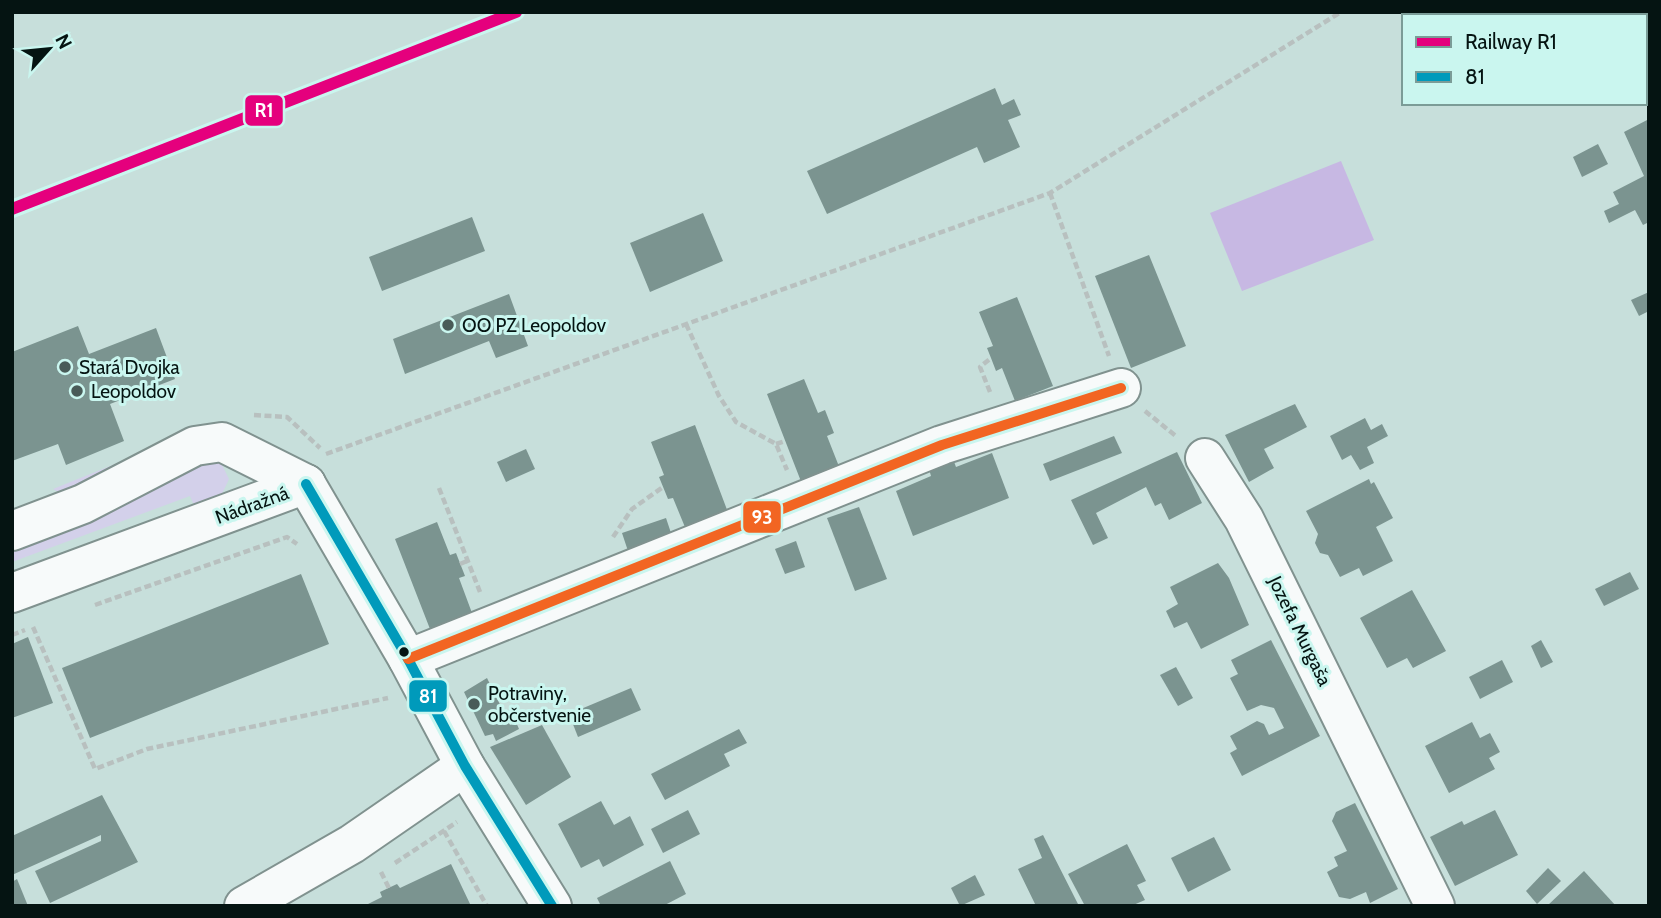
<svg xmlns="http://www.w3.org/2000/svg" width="1661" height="918" viewBox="0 0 1661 918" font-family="Cabin,sans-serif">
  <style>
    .green { fill: #d3d0ea }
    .water { fill: #c7b8e3 }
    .building { fill: #7b9490 }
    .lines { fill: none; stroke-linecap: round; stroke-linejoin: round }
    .minor-casing { stroke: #80928f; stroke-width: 42 }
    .path { stroke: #b8c0bf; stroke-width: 4.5; stroke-dasharray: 7 3.5; stroke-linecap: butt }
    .minor { stroke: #f7fafa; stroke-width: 38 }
    .bus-1-casing { stroke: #caf6ef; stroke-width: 16 }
    .bus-2-casing { stroke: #caf6ef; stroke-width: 16 }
    .bus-1 { stroke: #009abb; stroke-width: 10 }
    .bus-2 { stroke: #f26522; stroke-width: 10 }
    .rail-1-casing { stroke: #caf6ef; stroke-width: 18 }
    .rail-1 { stroke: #e5007d; stroke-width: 12 }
    .poi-dot { fill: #495b58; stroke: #caf6ef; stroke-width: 2.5 }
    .bus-dot { fill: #051412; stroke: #caf6ef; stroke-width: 2.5 }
    .labels { text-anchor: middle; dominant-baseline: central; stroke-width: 6; stroke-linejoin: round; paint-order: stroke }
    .poi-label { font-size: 19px; fill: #051412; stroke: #caf6ef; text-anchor: start }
    .street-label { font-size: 19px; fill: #051412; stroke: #caf6ef }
    .line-badge { stroke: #caf6ef; stroke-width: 2.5 }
    .badge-label { font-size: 19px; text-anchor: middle; font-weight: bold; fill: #fff }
  </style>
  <rect width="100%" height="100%" fill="#c7dfdb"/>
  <g class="green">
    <path d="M170,442L73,500L53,489Z"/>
    <path d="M219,459L229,479L214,511L193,503L190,496L12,562V547L169,468Z"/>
  </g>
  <path class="water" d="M1341,161L1374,240L1242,291L1210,213Z"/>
  <g class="building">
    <path d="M1523,12H1561L1554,16H1525Z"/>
    <path d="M995,88L1002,105L1014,99L1021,115L1008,120L1020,147L984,163L977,147L827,214L807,171Z"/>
    <path d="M1649,119V222L1643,225L1635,210L1609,223L1604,211L1619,204L1613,192L1644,176L1624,132Z"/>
    <path d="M1598,144L1608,164L1582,177L1573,157Z"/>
    <path d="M703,213L723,261L650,292L630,243Z"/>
    <path d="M472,217L485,251L382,291L369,257Z"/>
    <path d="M1149,255L1186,346L1131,368L1095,276Z"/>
    <path d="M1649,292V311L1639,316L1631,300Z"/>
    <path d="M509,294L528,346L496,358L489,341L405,374L393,339Z"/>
    <path d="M1017,297L1053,386L1015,401L1002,368L996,371L991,358L987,348L993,346L979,312Z"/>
    <path d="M78,326L89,354L156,328L175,379L110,404L124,441L66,465L58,444L12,461V352Z"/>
    <path d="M804,379L818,413L825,410L834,433L827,436L840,469L802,484L767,394Z"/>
    <path d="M1295,404L1307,427L1264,449L1274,468L1249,482L1225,435Z"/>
    <path d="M1365,418L1371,430L1382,424L1388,436L1367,447L1374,463L1360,470L1351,455L1342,460L1330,436Z"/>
    <path d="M695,425L729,515L687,532L673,498L668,499L659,477L664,475L651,442Z"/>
    <path d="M1114,436L1122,453L1050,481L1043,464Z"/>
    <path d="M526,449L535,469L506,482L497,462Z"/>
    <path d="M1177,452L1202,503L1169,520L1161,503L1155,506L1146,487L1096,513L1108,538L1093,545L1071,500Z"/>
    <path d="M992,453L1009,498L913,536L896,491L931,476L929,469L953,459L956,467Z"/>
    <path d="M1369,479L1371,484L1374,482L1393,518L1376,527L1393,561L1363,576L1359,568L1340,577L1328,555L1320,553L1315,543L1318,534L1306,511Z"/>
    <path d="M859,507L887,579L855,591L827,518Z"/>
    <path d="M666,518L674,542L630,557L622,533Z"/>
    <path d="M437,522L450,555L456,553L465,576L459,578L472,613L430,629L395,539Z"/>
    <path d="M796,541L805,567L785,574L775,549Z"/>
    <path d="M1218,563L1229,578L1249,625L1201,649L1187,622L1174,628L1166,611L1178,604L1170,587Z"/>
    <path d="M1630,572L1639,589L1604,606L1595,589Z"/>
    <path d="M301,574L329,644L90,738L62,668Z"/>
    <path d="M1412,590L1446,651L1413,668L1407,658L1387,668L1360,618Z"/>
    <path d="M28,637L53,703L12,718V644Z"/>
    <path d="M1271,640L1320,736L1242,776L1230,753L1237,749L1230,736L1257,721L1264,724L1269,735L1284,728L1274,708L1261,705L1247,711L1230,678L1238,674L1231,660Z"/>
    <path d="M1541,640L1553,662L1541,668L1531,646Z"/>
    <path d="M1502,660L1513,682L1480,699L1469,677Z"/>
    <path d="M1176,667L1193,698L1178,706L1160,675Z"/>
    <path d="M487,678L510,725L516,722L519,729L496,741L493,734L485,736L464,692Z"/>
    <path d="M631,688L641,710L578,737L569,714Z"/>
    <path d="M1472,722L1480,738L1490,733L1500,752L1489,758L1495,769L1449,793L1425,746Z"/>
    <path d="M542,725L571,777L526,805L490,747Z"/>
    <path d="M739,729L747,743L724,754L730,766L665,800L651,774Z"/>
    <path d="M102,795L138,862L50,903L35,871L101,841V835L12,875V836Z"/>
    <path d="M601,801L614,825L630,816L644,845L603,867L599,859L581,868L558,824Z"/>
    <path d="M1355,803L1398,889L1370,903L1366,892L1350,899L1339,897L1327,872L1338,866L1334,857L1347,851L1332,821L1336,812Z"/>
    <path d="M688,810L700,834L663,853L651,829Z"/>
    <path d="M1495,810L1518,855L1455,886L1430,837L1462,821L1464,825Z"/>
    <path d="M1043,835L1079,906H1036L1018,869L1042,858L1034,839Z"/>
    <path d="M1214,837L1231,870L1188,892L1171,858Z"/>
    <path d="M1127,844L1146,881L1137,885L1145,900L1131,906H1085L1068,874Z"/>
    <path d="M670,861L686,894L663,906H601L597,898Z"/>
    <path d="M451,864L471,906H364L382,897L380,892L397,884L400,888Z"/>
    <path d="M1548,868L1561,881L1537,904L1526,891Z"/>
    <path d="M1584,871L1616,906H1547Z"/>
    <path d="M975,875L985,895L960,906L951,888Z"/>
    <path d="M17,879L28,906H12V882Z"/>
  </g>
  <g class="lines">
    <g class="minor-casing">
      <g id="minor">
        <path d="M1645,12L1649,20"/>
        <path d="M1205,458L1244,519L1435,906"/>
        <path d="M306,484L408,659L465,766L552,906"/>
        <path d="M12,531L83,504L195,446L222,442L306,484"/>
        <path d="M12,593L306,484"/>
        <path d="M408,659L942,445L1121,388"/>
        <path d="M244,906L352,844L465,766"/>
      </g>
    </g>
    <g class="path">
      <path d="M1050,193L1109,356"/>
      <path d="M686,324L719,396L736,422L776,444L787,470"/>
      <path d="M990,392L980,367L991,358"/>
      <path d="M1145,411L1177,437"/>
      <path d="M254,415L287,417L320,448"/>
      <path d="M776,444L785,441"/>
      <path d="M326,454L1050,193L1341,12"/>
      <path d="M439,488L480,592"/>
      <path d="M613,537L632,509L663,487"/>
      <path d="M460,564L467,561"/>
      <path d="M95,605L287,537L297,544"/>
      <path d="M33,627L95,769L147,749L388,698"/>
      <path d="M12,635L25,630"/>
      <path d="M444,831L487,906"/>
      <path d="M395,863L457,822"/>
      <path d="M381,872L389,888"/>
    </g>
    <use href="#minor" class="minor"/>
    <g class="bus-1-casing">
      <path id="bus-1" d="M306,484L408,659L465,766L552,906"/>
    </g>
    <g class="bus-2-casing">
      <path id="bus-2" d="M408,659L942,445L1121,388"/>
    </g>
    <use href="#bus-1" class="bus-1"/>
    <use href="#bus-2" class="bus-2"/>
    <g class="rail-1-casing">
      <path id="rail-1" d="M12,209L516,12"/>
    </g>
    <use href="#rail-1" class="rail-1"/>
  </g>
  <g class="poi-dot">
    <circle cx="448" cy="325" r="7"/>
    <circle cx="65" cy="367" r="7"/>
    <circle cx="77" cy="391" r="7"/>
    <circle cx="474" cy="704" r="7"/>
  </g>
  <circle class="bus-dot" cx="404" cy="652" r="6"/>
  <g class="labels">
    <g class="poi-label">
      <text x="462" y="325">OO PZ Leopoldov</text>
      <text x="79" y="367">Stará Dvojka</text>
      <text x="91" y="391">Leopoldov</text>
      <text x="488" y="693">Potraviny,<tspan x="488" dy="22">občerstvenie</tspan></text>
    </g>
    <g class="street-label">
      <text transform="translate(252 505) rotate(-20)">Nádražná</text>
      <text transform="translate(1300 631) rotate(64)">Jozefa Murgaša</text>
    </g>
  </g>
  <g class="line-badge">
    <rect x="244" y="94" width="40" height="33" rx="7" fill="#e5007d"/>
    <rect x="742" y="500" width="40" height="34" rx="7" fill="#f26522"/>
    <rect x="408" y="679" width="40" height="34" rx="7" fill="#009abb"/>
  </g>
  <g class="badge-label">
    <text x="264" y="117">R1</text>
    <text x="762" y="524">93</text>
    <text x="428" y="703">81</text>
  </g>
  <rect width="1661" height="918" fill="none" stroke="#051412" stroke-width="28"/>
  <rect x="1402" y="14" width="245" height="91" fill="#caf6ef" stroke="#7b9c97" stroke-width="2"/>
  <rect x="1416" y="37" width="35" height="10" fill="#e5007d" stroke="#7b9c97" stroke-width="2"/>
  <text x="1465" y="49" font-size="21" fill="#051412">Railway R1</text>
  <rect x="1416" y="72" width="35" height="10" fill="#009abb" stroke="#7b9c97" stroke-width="2"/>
  <text x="1465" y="84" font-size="21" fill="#051412">81</text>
  <g transform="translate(49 49) rotate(63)" stroke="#caf6ef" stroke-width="5" paint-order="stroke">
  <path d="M0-5L12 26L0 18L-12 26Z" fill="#051412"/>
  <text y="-10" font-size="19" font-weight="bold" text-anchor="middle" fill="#051412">N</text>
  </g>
</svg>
